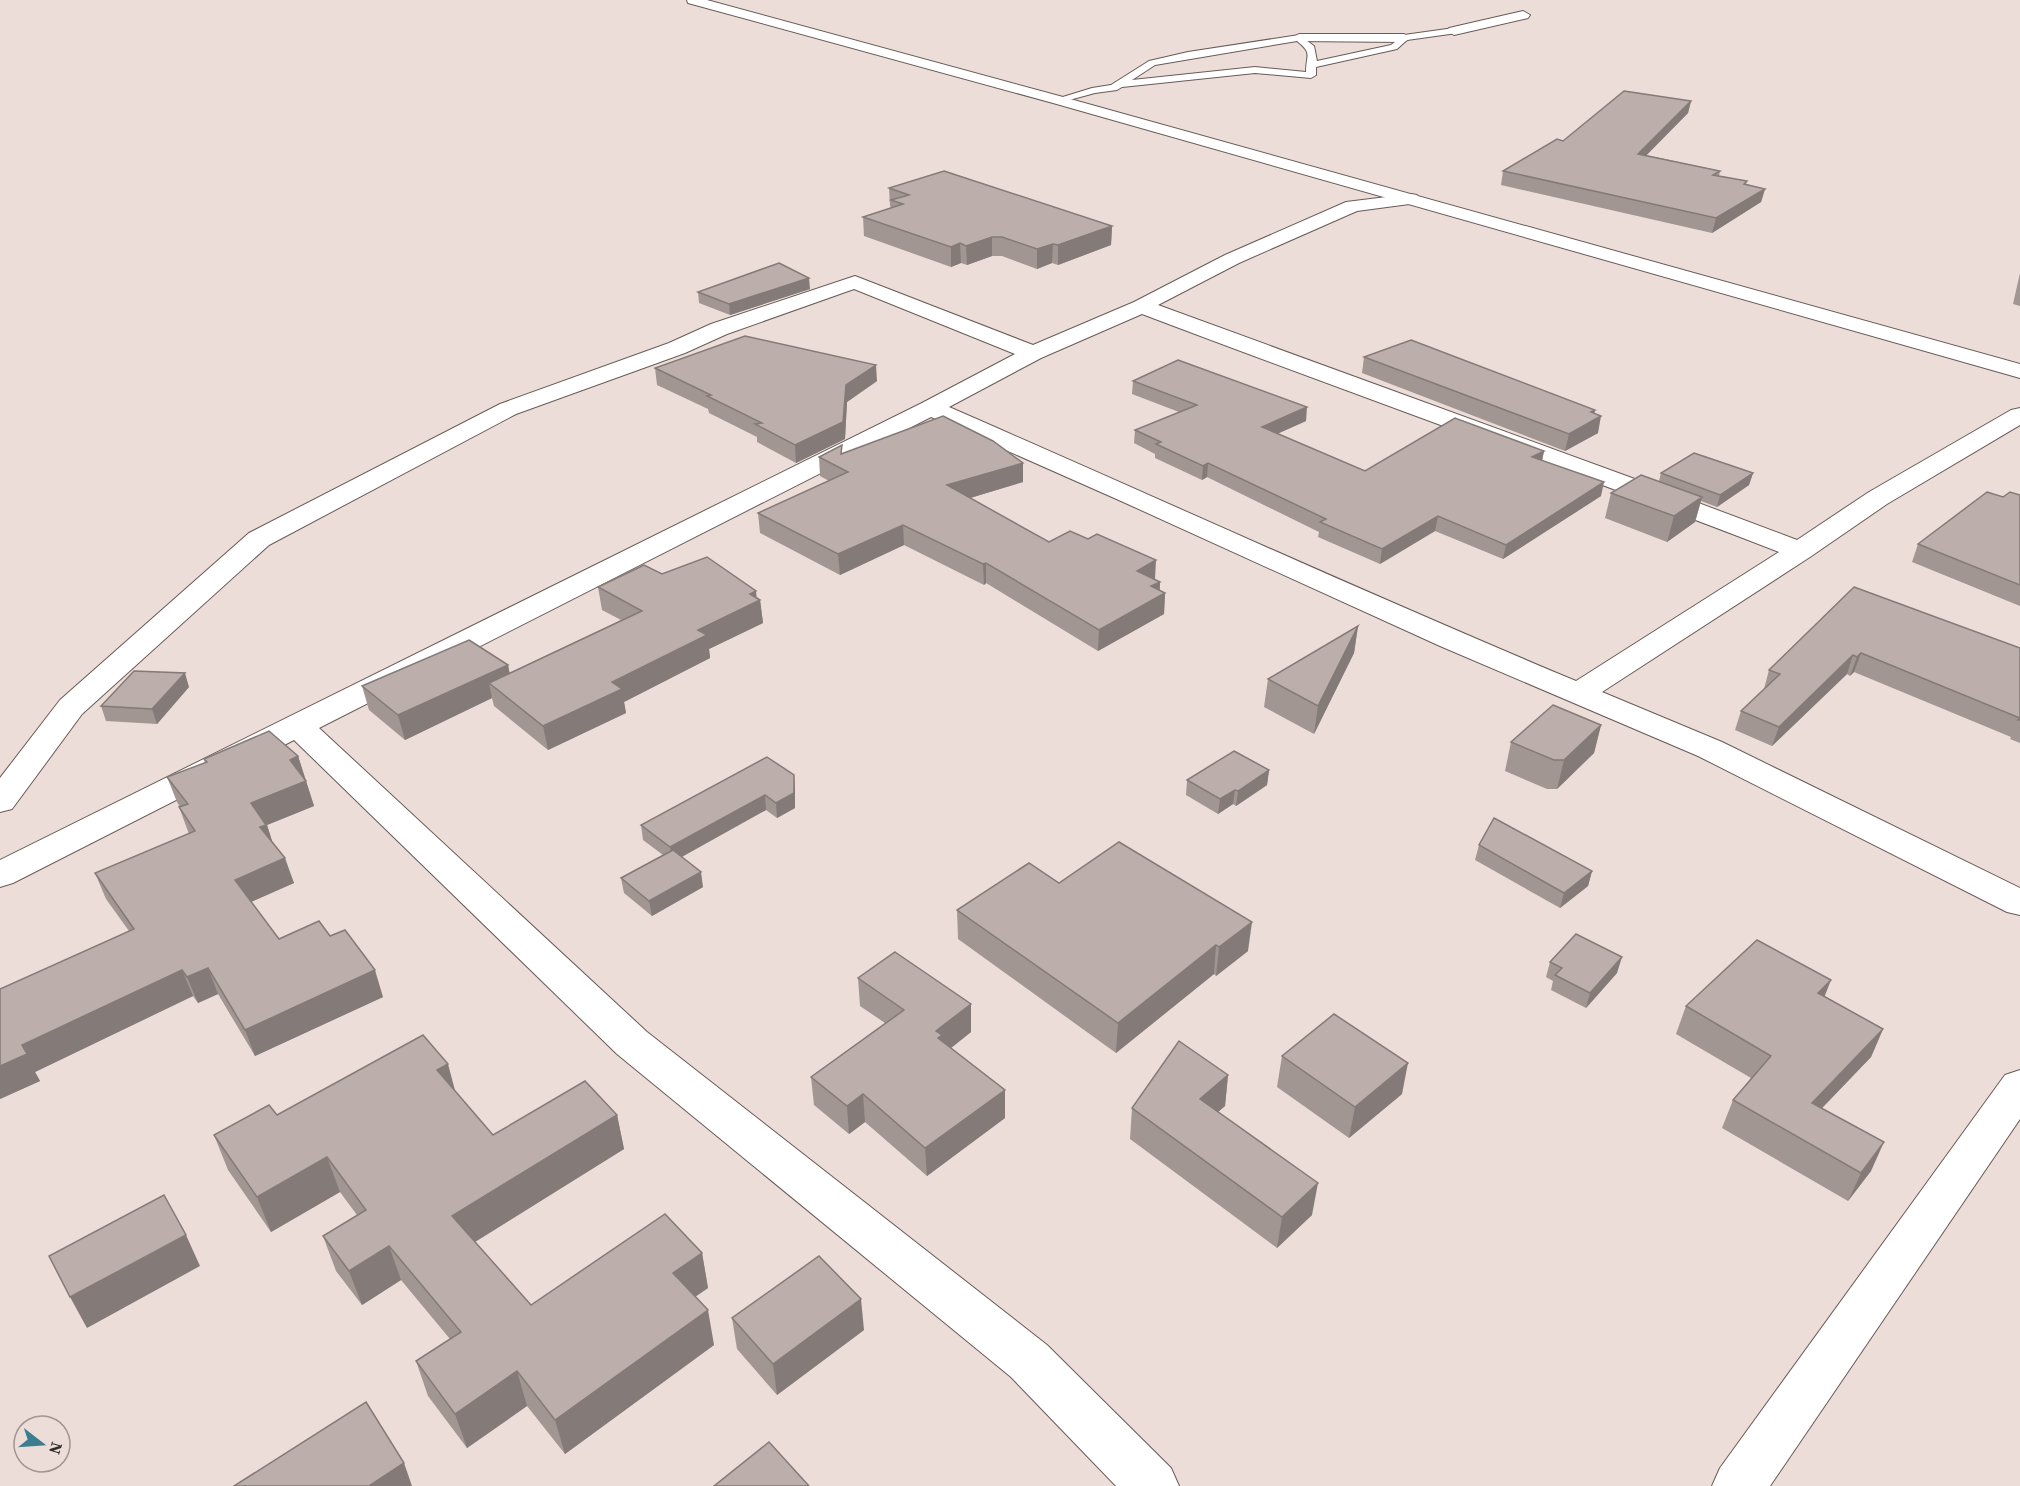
<svg xmlns="http://www.w3.org/2000/svg" width="2020" height="1486" viewBox="0 0 2020 1486" font-family="'Source Serif 4',serif">
  <style>
    .lines { fill: none; stroke-linecap: round; stroke-linejoin: round }
    .service-casing { stroke: #685b58; stroke-width: 2 }
    .minor-casing { stroke: #685b58; stroke-width: 2 }
    .trunk-casing { stroke: #685b58; stroke-width: 2 }
    .service { fill: #fff; fill-rule: evenodd }
    .minor { fill: #fff; fill-rule: evenodd }
    .trunk { fill: #fff; fill-rule: evenodd }
    .wall { fill: #a29692 }
    .shaded-wall { fill: #847a77 }
    .building { fill: #bcaeaa; stroke: #847a77; stroke-width: 1.5 }
  </style>
  <rect width="100%" height="100%" fill="#ecddd8"/>
  <g class="lines">
    <g class="service-casing">
      <path id="service" d="M1454,28L1457,29V33L1407,40L1397,49L1316,67V75L1311,78L1255,73L1122,87L1117,90L1095,93L1058,103L1053,100L1092,88L1111,85L1149,61L1188,52L1299,35L1314,46L1317,61L1391,45L1404,35ZM1297,41C1313,54 1306,54 1306,72L1255,67L1132,80L1155,65Z"/>
    </g>
    <g class="minor-casing">
      <g id="minor">
        <path d="M1523,11L1530,15L1528,18L1454,35L1447,31L1449,28Z"/>
        <path d="M1299,34H1404L1411,38L1404,42L1294,41L1292,38Z"/>
        <path d="M1411,194L1417,195L1420,199L1417,203L1357,211L1239,263L1158,305L1632,478L1797,540L1869,492L2011,410L2020,408V425L1887,504L1810,557L1602,692L1722,742L2020,888V915L2007,912L1698,756L1440,646L1121,501L931,417L319,728L647,1032L1047,1345L1171,1468L1179,1486H1116L1011,1377L617,1054L294,740L13,883L0,887V860L922,403L1015,354L854,289L727,334L685,353L516,414L269,545L82,714L12,809L0,812V778L60,700L249,533L500,404L669,343L711,324L855,276L1033,345L1134,302L1225,255L1346,202ZM1142,314C1353,394 1567,470 1779,552L1576,681C1365,593 1158,498 949,407L1041,358Z"/>
        <path d="M2020,1070V1119L1770,1486H1712L1720,1468L2005,1075Z"/>
      </g>
    </g>
    <g class="trunk-casing">
      <path id="trunk" d="M687,0H707L1063,97L2020,364V378L1053,103L688,3Z"/>
    </g>
    <use href="#service" class="service"/>
    <use href="#minor" class="minor"/>
    <use href="#trunk" class="trunk"/>
  </g>
  <g class="wall">
    <path d="M1691,101L1688,113L1646,155L1720,171L1719,176L1747,181L1746,184L1765,189L1761,202L1712,233L1501,185L1503,171L1563,141Z"/>
    <path d="M889,188L1112,226L1111,245L1058,265L1052,263L1037,269L1002,256H992L967,265L961,263L951,267L864,236L863,217L892,208L890,206Z"/>
    <path d="M2020,273V306L2013,304Z"/>
    <path d="M810,289L730,315L699,303L698,292Z"/>
    <path d="M1364,357L1595,410L1594,413L1598,433L1565,451L1362,373Z"/>
    <path d="M655,368L877,381L847,402L845,439L796,463L757,442V437L709,413L708,409L657,385Z"/>
    <path d="M1133,381L1306,421L1277,434L1365,471L1544,451L1542,461L1601,496L1503,559L1435,531L1380,564L1318,537L1319,532L1207,477L1202,480L1155,458V454L1134,443L1135,430L1179,412L1132,394Z"/>
    <path d="M842,445V453L1023,482L970,498L1049,542L1160,582V590L1165,593L1164,614L1098,651L986,583L984,585L904,545L840,575L760,533L758,513L829,481L820,476L819,457Z"/>
    <path d="M1661,473H1753L1749,485L1717,507L1701,501L1695,522L1667,542L1605,518L1611,493L1659,481Z"/>
    <path d="M2020,495V606L1912,562L1918,544L2003,497Z"/>
    <path d="M662,574L757,598L760,600L763,623L709,649L710,658L624,702L626,713L548,750L494,706L492,698L405,740L369,710L362,686L508,665L509,673L621,620L602,610L598,587Z"/>
    <path d="M1854,587L2020,648V743L2010,739L2011,737L1854,672L1850,676L1847,674L1772,746L1735,730L1741,711L1764,689L1769,670Z"/>
    <path d="M1358,626L1354,653L1314,734L1264,707L1268,679Z"/>
    <path d="M189,687L157,724L106,721L101,706Z"/>
    <path d="M1601,725L1594,753L1557,789H1547L1505,771L1511,742Z"/>
    <path d="M298,756L314,806L267,825L272,842L294,883L251,902L279,939L330,936L383,997L255,1056L218,994L198,1003L193,996L35,1072L40,1081L0,1099L129,931L106,899L95,873L189,834L179,807H180L177,802L167,777L205,763L204,759Z"/>
    <path d="M767,757L795,790V808L777,818L766,810L682,857L703,887L652,916L624,893L621,878L663,855L643,840L641,825Z"/>
    <path d="M1269,770L1267,785L1236,806L1233,804L1218,814L1186,795L1187,780Z"/>
    <path d="M1479,845L1592,871L1588,886L1560,908L1475,860Z"/>
    <path d="M1059,883L1248,951L1216,976L1214,974L1116,1053L958,939L957,910Z"/>
    <path d="M1550,962L1617,973L1586,1008L1551,990L1553,981L1546,977Z"/>
    <path d="M858,978L971,1004V1032L951,1048L1005,1090V1118L927,1176L865,1122L849,1134L814,1105L811,1077L885,1023L860,1006Z"/>
    <path d="M1824,996L1883,1029L1871,1057L1822,1108L1871,1171L1848,1201L1722,1128L1733,1100L1751,1078L1676,1034L1686,1006Z"/>
    <path d="M1282,1056L1402,1094L1349,1138L1277,1087Z"/>
    <path d="M1228,1075L1225,1106L1218,1112L1312,1215L1277,1248L1130,1139L1132,1108Z"/>
    <path d="M455,1091L493,1135L617,1115L624,1149L475,1242L531,1305L702,1253L708,1288L695,1297L714,1345L565,1454L527,1406L467,1448L428,1396L416,1361L450,1339L401,1280L362,1305L336,1271L323,1236L357,1215L340,1192L271,1232L228,1170L214,1135Z"/>
    <path d="M732,1318L864,1330L777,1395L737,1349Z"/>
  </g>
  <g class="shaded-wall">
    <path d="M1691,101L1688,113L1635,167L1638,154Z"/>
    <path d="M1765,189L1761,202L1712,233L1716,218Z"/>
    <path d="M1112,226L1111,245L1058,265V245Z"/>
    <path d="M992,237V256L967,265L966,246Z"/>
    <path d="M960,243L961,263L951,267V247Z"/>
    <path d="M1053,244L1052,263L1037,269V249Z"/>
    <path d="M809,278L810,289L730,315L729,304Z"/>
    <path d="M876,365L877,381L847,402L845,439L796,463L795,445L846,385Z"/>
    <path d="M1307,407L1306,421L1261,441L1262,427Z"/>
    <path d="M1595,410L1593,421L1601,416L1598,433L1565,451L1569,434L1591,412Z"/>
    <path d="M1544,451L1541,465L1532,457Z"/>
    <path d="M1023,463V482L947,505V485Z"/>
    <path d="M1208,463L1207,477L1202,480L1203,466Z"/>
    <path d="M1753,473L1749,485L1717,507L1720,495Z"/>
    <path d="M1604,482L1601,496L1503,559L1506,545Z"/>
    <path d="M1702,497L1695,522L1667,542L1674,516Z"/>
    <path d="M1438,516L1435,531L1380,564L1382,549Z"/>
    <path d="M903,525L904,545L840,575L838,554Z"/>
    <path d="M1156,560L1155,580L1137,571Z"/>
    <path d="M986,563V583L984,585L983,564Z"/>
    <path d="M1160,582L1159,596L1165,593L1164,614L1098,651L1099,630L1151,586Z"/>
    <path d="M756,591L757,601L760,600L763,623L709,649L710,658L624,702L626,713L548,750L543,726L698,630L750,594Z"/>
    <path d="M1358,626L1354,653L1314,734L1318,706Z"/>
    <path d="M1861,653L1854,672L1850,676L1857,657Z"/>
    <path d="M1853,655L1847,674L1772,746L1779,727Z"/>
    <path d="M508,665L513,689L489,683L492,698L405,740L398,715Z"/>
    <path d="M185,673L189,687L157,724L152,709Z"/>
    <path d="M1601,725L1594,753L1557,789L1564,760Z"/>
    <path d="M298,756L314,806L267,825L275,850L269,853L251,803L290,760Z"/>
    <path d="M1269,770L1267,785L1236,806L1238,791Z"/>
    <path d="M794,775L795,790V808L777,818L776,803Z"/>
    <path d="M1235,790L1233,804L1218,814L1220,799Z"/>
    <path d="M765,795L766,810L672,862L670,847Z"/>
    <path d="M285,858L294,883L244,905L235,880Z"/>
    <path d="M1592,871L1588,886L1560,908L1564,893Z"/>
    <path d="M701,872L703,887L652,916L649,901Z"/>
    <path d="M1252,922L1248,951L1216,976L1219,947Z"/>
    <path d="M1216,945L1214,974L1116,1053L1118,1023Z"/>
    <path d="M1622,957L1617,973L1586,1008L1590,993Z"/>
    <path d="M208,968L218,994L198,1003L187,977Z"/>
    <path d="M182,970L193,996L35,1072L40,1081L0,1099V1066L22,1045Z"/>
    <path d="M375,970L383,997L255,1056L245,1030Z"/>
    <path d="M1831,980L1820,1008L1818,993Z"/>
    <path d="M971,1004V1032L942,1055L936,1031Z"/>
    <path d="M1883,1029L1871,1057L1800,1131L1812,1103Z"/>
    <path d="M1408,1063L1402,1094L1349,1138L1355,1107Z"/>
    <path d="M448,1064L457,1098L437,1070Z"/>
    <path d="M1228,1075L1225,1106L1197,1130L1200,1099Z"/>
    <path d="M1005,1090V1118L927,1176L925,1148Z"/>
    <path d="M863,1094L865,1122L849,1134L847,1106Z"/>
    <path d="M617,1115L624,1149L462,1250L452,1216Z"/>
    <path d="M1884,1142L1871,1171L1848,1201L1861,1173Z"/>
    <path d="M327,1157L340,1192L271,1232L257,1197Z"/>
    <path d="M1318,1183L1312,1215L1277,1248L1282,1217Z"/>
    <path d="M186,1235L200,1266L87,1328L70,1297Z"/>
    <path d="M389,1246L401,1280L362,1305L349,1271Z"/>
    <path d="M702,1253L708,1288L680,1307L673,1273Z"/>
    <path d="M861,1299L864,1330L777,1395L773,1364Z"/>
    <path d="M708,1310L714,1345L565,1454L555,1420Z"/>
    <path d="M517,1371L527,1406L467,1448L455,1414Z"/>
    <path d="M404,1463L412,1486H369Z"/>
  </g>
  <g class="building">
    <path d="M1624,91L1691,101L1638,154L1720,171L1713,175L1747,181L1744,184L1765,189L1716,218L1503,171L1557,139L1563,141Z"/>
    <path d="M944,171L1112,226L1058,245L1053,244L1037,249L1002,237H992L966,246L960,243L951,247L863,217L903,204L891,200L909,195L889,188Z"/>
    <path d="M779,263L809,278L729,304L698,292Z"/>
    <path d="M745,336L876,365L846,385L843,422L795,445L755,424L762,423L707,396L711,395L655,368Z"/>
    <path d="M1411,340L1595,410L1591,412L1601,416L1569,434L1364,357Z"/>
    <path d="M1178,360L1307,407L1262,427L1365,471L1455,418L1544,451L1532,457L1604,482L1506,545L1438,516L1382,549L1320,522L1326,519L1208,463L1203,466L1156,444L1161,442L1135,430L1197,405L1133,381Z"/>
    <path d="M943,416L993,441L1023,463L947,485L1049,542L1070,531L1088,539L1097,534L1156,560L1137,571L1160,582L1151,586L1165,593L1099,630L986,563L983,564L903,525L838,554L758,513L848,472L819,457L842,445L841,454Z"/>
    <path d="M1694,453L1753,473L1720,495L1661,473Z"/>
    <path d="M1641,475L1702,497L1674,516L1611,493Z"/>
    <path d="M1987,492L2003,497L2010,492L2020,495V585L1918,544Z"/>
    <path d="M707,557L756,591L750,594L760,600L698,630L707,635L612,682L622,689L543,726L489,683L642,611L598,587L644,565L662,574Z"/>
    <path d="M1854,587L2020,648V720H2018L2020,718L1861,653L1857,657L1853,655L1779,727L1741,711L1780,674L1769,670Z"/>
    <path d="M1358,626L1318,706L1268,679Z"/>
    <path d="M469,640L508,665L398,715L362,686Z"/>
    <path d="M134,671L185,673L152,709L101,706Z"/>
    <path d="M1553,705L1601,725L1564,760H1554L1511,742Z"/>
    <path d="M269,731L298,756L290,760L306,781L251,803L266,825L260,827L285,858L235,880L279,939L319,921L330,936L345,930L375,970L245,1030L208,968L187,977L182,970L22,1045L27,1054L0,1066V989L134,929L95,873L195,831L179,807L188,804L167,777L207,762L204,759Z"/>
    <path d="M1234,751L1269,770L1238,791L1235,790L1220,799L1187,780Z"/>
    <path d="M767,757L794,775V793L776,803L765,795L670,847L641,825Z"/>
    <path d="M1494,818L1592,871L1564,893L1479,845Z"/>
    <path d="M1119,842L1252,922L1219,947L1216,945L1118,1023L957,910L1029,863L1059,883Z"/>
    <path d="M673,850L701,872L649,901L621,878Z"/>
    <path d="M1576,934L1622,957L1590,993L1555,975L1562,968L1550,962Z"/>
    <path d="M1757,940L1831,980L1818,993L1883,1029L1812,1103L1884,1142L1861,1173L1733,1100L1771,1056L1686,1006Z"/>
    <path d="M895,952L971,1004L936,1031L942,1035L938,1038L1005,1090L925,1148L863,1094L847,1106L811,1077L904,1010L858,978Z"/>
    <path d="M1334,1014L1408,1063L1355,1107L1282,1056Z"/>
    <path d="M423,1035L448,1064L437,1070L493,1135L585,1081L617,1115L452,1216L531,1305L665,1214L702,1253L673,1273L708,1310L555,1420L517,1371L455,1414L416,1361L461,1332L389,1246L349,1271L323,1236L366,1210L327,1157L257,1197L214,1135L269,1105L277,1115Z"/>
    <path d="M1179,1041L1228,1075L1200,1099L1318,1183L1282,1217L1132,1108Z"/>
    <path d="M164,1195L186,1235L70,1297L49,1256Z"/>
    <path d="M819,1256L861,1299L773,1364L732,1318Z"/>
    <path d="M366,1402L404,1463L369,1486H234Z"/>
    <path d="M769,1442L809,1486H714Z"/>
  </g>
  <g transform="translate(42 1444) rotate(107)"><circle r="28" fill="#ecddd8" stroke="#a19692" stroke-width="1.5"/>
  <path d="M0-4.5L10 22L0 15L-10 22Z" fill="#3c7e8f"/>
  <text y="-9" font-size="16" font-weight="bold" text-anchor="middle" fill="#312c2a">N</text>
  </g>
</svg>
